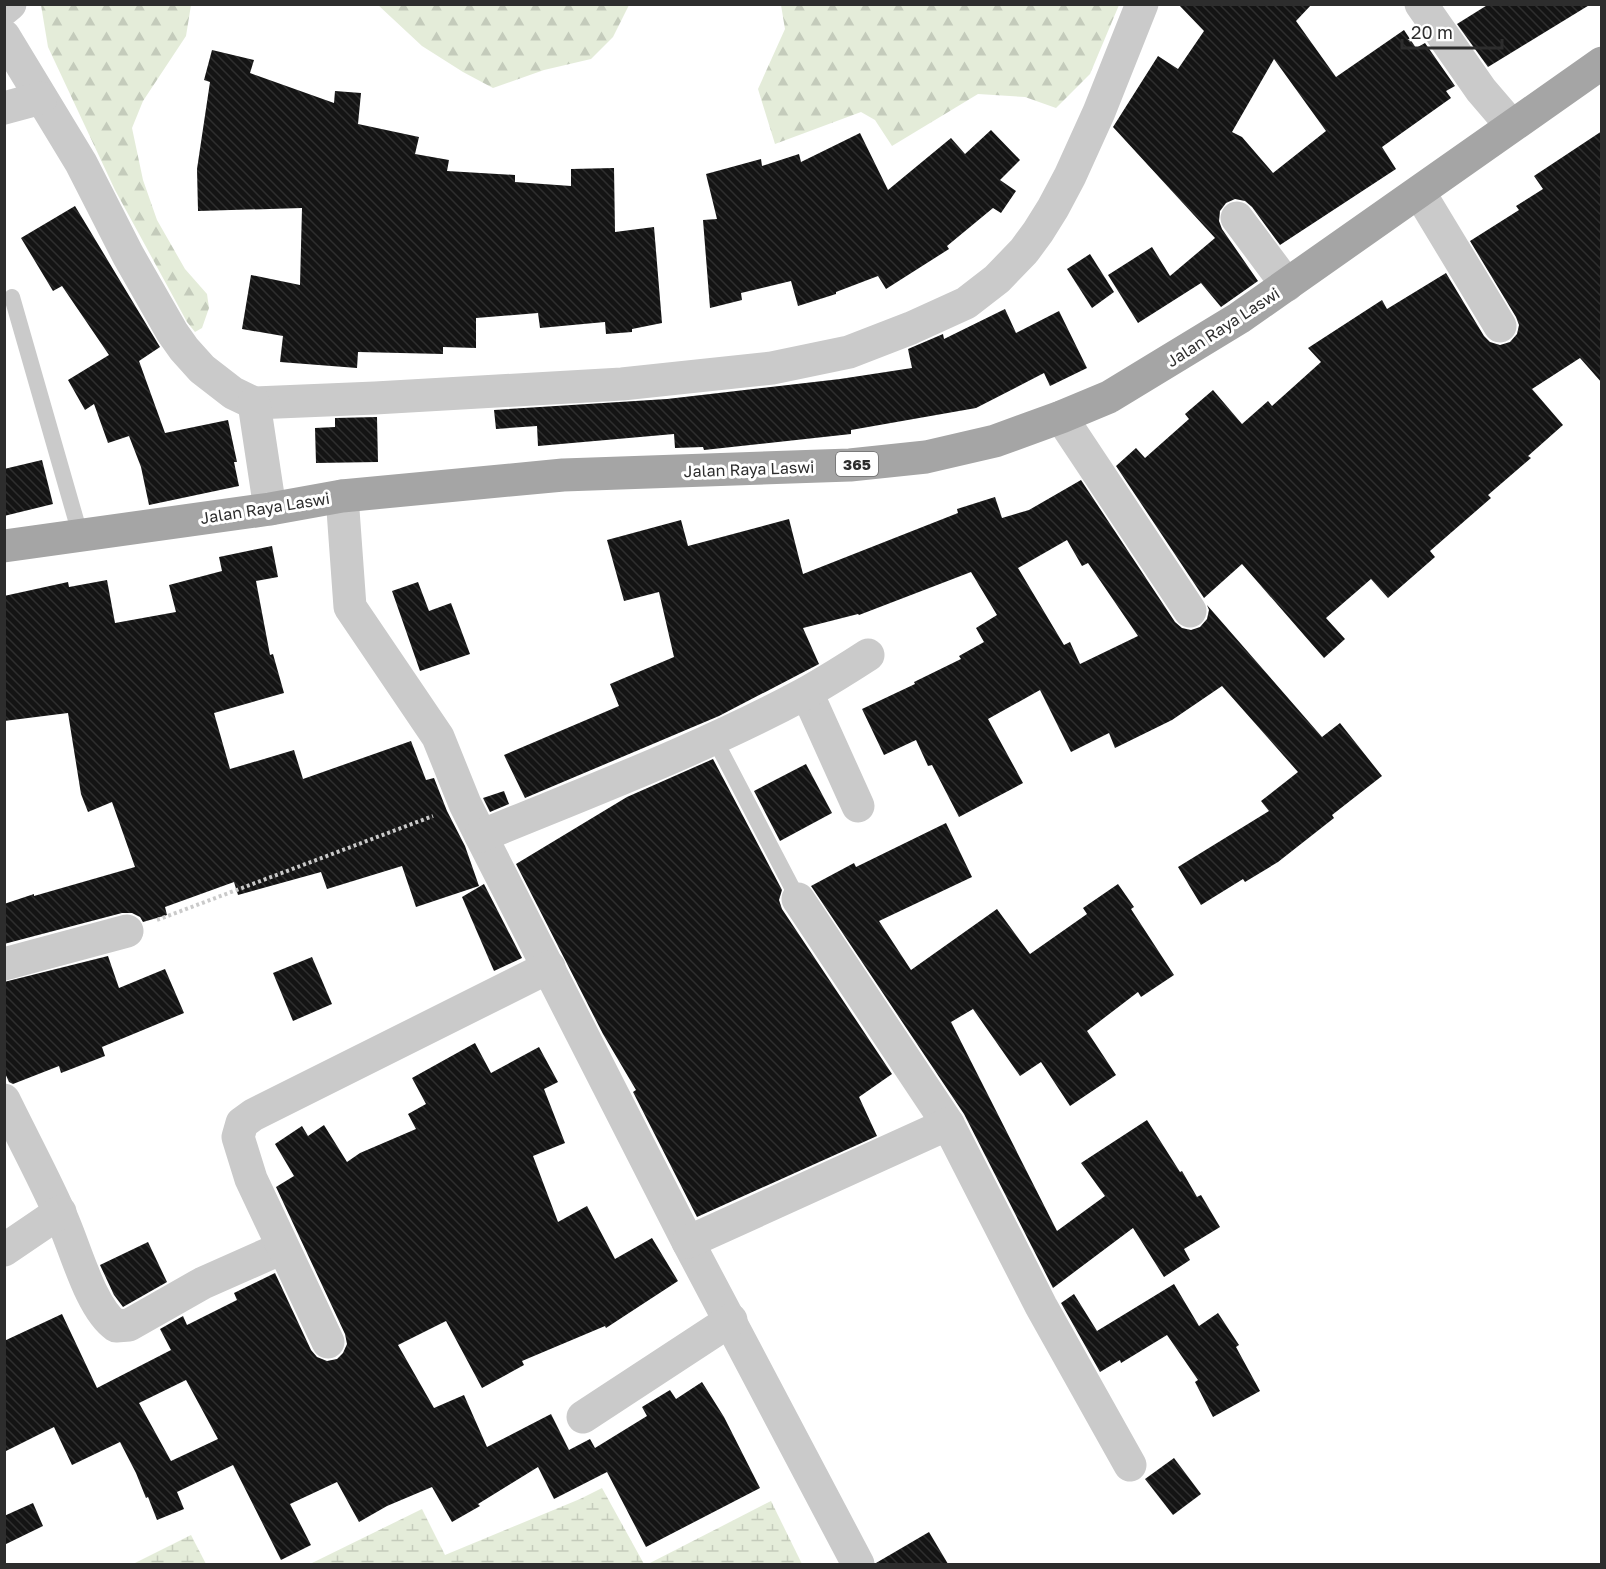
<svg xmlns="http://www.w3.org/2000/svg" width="1606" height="1569" viewBox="0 0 1606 1569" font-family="'Golos Text',sans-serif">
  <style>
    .forest { fill: url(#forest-firs) }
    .wetland { fill: url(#wetland-marsh) }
    .building { fill: url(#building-back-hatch); fill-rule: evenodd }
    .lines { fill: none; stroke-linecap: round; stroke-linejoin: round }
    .path { stroke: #cacaca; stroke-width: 4; stroke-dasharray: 3 3; stroke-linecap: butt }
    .service { stroke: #cacaca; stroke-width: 16 }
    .minor { stroke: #cacaca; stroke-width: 33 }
    .primary { stroke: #a5a5a5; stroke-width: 33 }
    .labels { text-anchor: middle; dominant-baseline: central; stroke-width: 6; stroke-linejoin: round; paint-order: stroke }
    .shield { fill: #fff; stroke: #6c6c6c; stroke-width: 1.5 }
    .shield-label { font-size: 15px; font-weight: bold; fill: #2d2d2d }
    .street-label { font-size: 16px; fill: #2d2d2d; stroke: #fff }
  </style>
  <defs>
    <pattern id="forest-firs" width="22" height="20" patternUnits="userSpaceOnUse" patternTransform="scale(1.5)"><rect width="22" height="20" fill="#e4ecd9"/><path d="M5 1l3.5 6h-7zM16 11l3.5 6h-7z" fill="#c4cbbb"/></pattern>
    <pattern id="wetland-marsh" width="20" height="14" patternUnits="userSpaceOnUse" patternTransform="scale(1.5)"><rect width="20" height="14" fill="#e4ecd9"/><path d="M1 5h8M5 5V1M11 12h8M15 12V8" fill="none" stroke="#c4cbbb"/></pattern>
    <pattern id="building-back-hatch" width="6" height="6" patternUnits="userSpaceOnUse" patternTransform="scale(1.5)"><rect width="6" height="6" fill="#141414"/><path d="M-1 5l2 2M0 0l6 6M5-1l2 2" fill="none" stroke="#2e2e2e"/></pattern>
  </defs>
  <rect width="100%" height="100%" fill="#fff"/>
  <g class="forest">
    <path d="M41,5H191L186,36L143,101L132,128L143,180L157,220L185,269L207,294L209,308L202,328L195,332L187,322L115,190L48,47Z"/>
    <path d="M378,5H629L613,37L591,59L544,70L493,88L463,72L422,46Z"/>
    <path d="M781,5V4L1119,5L1090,74L1056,108L1025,97L978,94L892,146L875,120L861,112L775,144L758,89L785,29Z"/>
  </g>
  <g class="wetland">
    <path d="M602,1488L644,1564H310L422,1509L445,1555L580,1499Z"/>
    <path d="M771,1501L802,1564H648Z"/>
    <path d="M191,1535L206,1564H133Z"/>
  </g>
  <g class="building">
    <path d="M1178,4H1312L1296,21L1336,77L1404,30L1416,48L1425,43L1455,86L1446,91L1451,98L1382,147L1396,169L1280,245L1252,207L1245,201L1235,199L1226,203L1220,211L1219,221L1222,229L1258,281L1221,307L1201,283L1138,323L1108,275L1152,247L1170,276L1215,238L1113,127L1158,56L1178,69L1204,31ZM1274,59L1326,131L1273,173L1242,137L1232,132Z"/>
    <path d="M1489,4H1591L1488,67L1457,24Z"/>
    <path d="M212,50L254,60L250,73L334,103L335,91L361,93L358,124L419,137L415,154L449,160L447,171L515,175V182L571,186V169L614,168L615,232L654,227L662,323L632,329V332L606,334L605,322L540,328L538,313L476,318V348L443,347V354L358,352L357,368L280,362L283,336L242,329L251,275L300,285L302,208L198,211L197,169L210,82L204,80Z"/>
    <path d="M991,130L1020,160L1000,180L1016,191L1001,213L993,208L947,246L949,249L886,289L878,276L836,292V294L798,306L791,281L741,293L742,300L710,308L703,220L717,219L706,174L761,159L762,166L799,154L801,162L860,133L888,190L951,138L965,154Z"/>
    <path d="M1602,131V383L1580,358L1532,389L1563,425L1528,456L1531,458L1488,495L1491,498L1430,551L1435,557L1388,598L1371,579L1326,618L1345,639L1324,658L1242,564L1204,598L1116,466L1136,448L1145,458L1189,419L1185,414L1213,390L1242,424L1268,401L1272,406L1321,362L1308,348L1382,300L1387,309L1446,273L1484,336L1490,342L1500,345L1510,342L1517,334L1519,325L1516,317L1470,241L1519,210L1516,206L1543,189L1534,176Z"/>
    <path d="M75,206L160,347L139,361L165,433L228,420L237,462H234L239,486L149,505L141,467L129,436L108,443L94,404L85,410L68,380L109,355L62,286L53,291L21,238Z"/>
    <path d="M1090,254L1114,292L1092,308L1067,269Z"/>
    <path d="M1005,309L1016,333L1059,311L1087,368L1050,386L1044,373L976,408L851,430V434L704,450L703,447L675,448L674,434L538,446L537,426L496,429L494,410L667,399L840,379L912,368L908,349L943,334L944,339Z"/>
    <path d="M377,417L378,462L316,463L315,428L335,427V418Z"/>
    <path d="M42,460L53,504L4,516V469Z"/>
    <path d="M1081,480L1175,622L1182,628L1191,630L1200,627L1207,619L1209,610L1207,605L1322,737L1340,723L1382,776L1332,815L1334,818L1278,862L1245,882L1243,879L1201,905L1178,867L1269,811L1261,801L1298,772L1222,686L1172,720L1115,748L1109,733L1071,752L1040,690L988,719L1023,783L959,817L932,765L928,766L916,740L884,755L862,709L915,684L914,682L961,659L959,656L984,642L976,628L997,615L971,572L859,615L858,614L803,628L819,664L719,716L525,798L504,755L619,706L610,684L674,657L659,592L624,601L607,540L681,520L688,546L789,519L803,574L958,513L957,509L995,497L1002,518L1029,510ZM1067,540L1082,566L1088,563L1138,636L1080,664L1070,642L1064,645L1018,568Z"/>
    <path d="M272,546L278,577L256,581L270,655L273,654L284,693L214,713L230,769L294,750L303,779L411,741L426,780L434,778L447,811L465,846L479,886L416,907L402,866L327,889L321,872L238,895L234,882L165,907L167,915L143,922L140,917L132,913H122L4,944V904L34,894V896L135,867L112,802L88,812L81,794L68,713L4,721V596L68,582L69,587L107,580L115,623L176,612L169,585L222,571L219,557Z"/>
    <path d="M418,582L429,611L451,603L470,654L420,671L392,591Z"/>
    <path d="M713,759L782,890L779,900L782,909L892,1074L859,1097L877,1136L697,1217L633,1092L636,1090L603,1034L516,864L627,797Z"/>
    <path d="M806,764L832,813L780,841L754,791Z"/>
    <path d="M504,791L509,804L490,812L483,798Z"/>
    <path d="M946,823L972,877L879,921L911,970L997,909L1030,954L1087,914L1083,908L1118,884L1134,907L1131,909L1174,975L1141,997L1138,992L1087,1031L1116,1075L1070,1106L1041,1062L1020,1076L973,1009L951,1022L1057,1231L1105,1196L1081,1163L1147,1120L1180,1172L1182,1171L1197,1197L1201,1195L1220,1227L1184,1249L1190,1260L1164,1277L1133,1228L1053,1288L964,1114L811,886L854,863L856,867Z"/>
    <path d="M484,884L522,958L494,971L462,897Z"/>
    <path d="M108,956L119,988L165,969L184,1013L102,1047L105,1056L61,1073L59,1066L13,1084L9,1082L4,1071V982Z"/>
    <path d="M312,957L332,1004L293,1021L273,973Z"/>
    <path d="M475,1043L491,1073L539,1047L558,1082L544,1089L565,1143L533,1156L558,1222L587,1206L615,1259L652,1238L678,1281L606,1328L605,1326L522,1361L524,1365L482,1388L446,1321L398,1345L434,1408L464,1395L487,1447L551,1414L569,1450L590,1439L595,1448L647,1416L642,1407L670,1390L676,1399L702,1382L724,1417L760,1488L646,1547L607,1472L554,1499L538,1467L478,1504L480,1506L452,1522L432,1487L387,1506L359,1522L337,1482L290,1504L311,1545L281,1560L233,1465L177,1492L184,1509L157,1520L148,1497L146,1498L136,1473L120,1442L72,1465L54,1427L4,1452V1341L62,1314L97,1388L171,1350L160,1329L183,1316L187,1325L237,1300L234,1293L275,1273L311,1350L317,1357L327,1361L337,1359L343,1353L347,1344L345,1334L276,1187L294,1176L275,1144L302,1126L308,1136L324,1125L347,1162L360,1153L416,1129L408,1114L426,1104L412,1078ZM186,1380L218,1439L171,1461L139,1403Z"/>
    <path d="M148,1242L167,1282L123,1307L114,1295L100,1265Z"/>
    <path d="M1174,1284L1199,1326L1218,1313L1239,1345L1236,1347L1260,1391L1213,1417L1195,1382L1198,1380L1167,1335L1121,1363L1120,1360L1100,1372L1061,1303L1074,1294L1097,1331Z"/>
    <path d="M1174,1458L1201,1494L1173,1515L1145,1479Z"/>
    <path d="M33,1503L43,1526L4,1545V1516Z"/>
    <path d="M929,1532L948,1564H877L876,1563Z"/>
  </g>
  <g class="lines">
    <path class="path" d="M157,920L433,816"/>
    <g class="service">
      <path d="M12,297L80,534"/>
      <path d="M714,738L798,899"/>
    </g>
    <g class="minor">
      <path d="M1421,4L1481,90L1511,125"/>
      <path d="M4,9L10,4"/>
      <path d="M4,36L81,163L128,255L172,332L184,349L202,369L233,393L254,403L375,398L622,384L772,368L849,352L911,328L966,303L997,279L1024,251L1038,232L1053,208L1070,176L1099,112L1142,4"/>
      <path d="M4,108L41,98"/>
      <path d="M1419,192L1500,326"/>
      <path d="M1237,218L1287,285"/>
      <path d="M254,403L270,509"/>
      <path d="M1061,417L1190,611"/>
      <path d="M342,496L350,607L438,737L465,804L481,836L688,1242L858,1564"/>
      <path d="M807,693L858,806"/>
      <path d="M481,836C590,791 702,749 806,693C827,681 848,668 868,655"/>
      <path d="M798,899L948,1124"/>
      <path d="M4,964L127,931"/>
      <path d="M4,1100C22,1137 42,1174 59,1212C74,1242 89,1307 116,1326L129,1325L203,1283L282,1248"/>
      <path d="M688,1242L948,1124L1041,1306L1130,1465"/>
      <path d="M4,1250L60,1212"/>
      <path d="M328,1342L251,1179L238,1137L242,1123L253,1115L549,967"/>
      <path d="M583,1417L731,1320"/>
    </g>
    <path class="primary" d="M4,546L270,509L342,496L563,475L850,465L926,457L995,441L1061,417L1109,397L1239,318L1602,63"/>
  </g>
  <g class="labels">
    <rect class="shield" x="836" y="452" width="42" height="24" rx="4.5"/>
    <g class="shield-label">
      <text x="857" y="464">365</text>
    </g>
    <g class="street-label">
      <text transform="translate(1223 327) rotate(-33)">Jalan Raya Laswi</text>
      <text transform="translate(749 469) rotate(-2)">Jalan Raya Laswi</text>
      <text transform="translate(265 508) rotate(-9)">Jalan Raya Laswi</text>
    </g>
  </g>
  <rect width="1606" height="1569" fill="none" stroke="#2d2d2d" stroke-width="12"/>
  <path d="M1402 39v9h100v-9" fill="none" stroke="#2d2d2d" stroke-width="3"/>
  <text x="1411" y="39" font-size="18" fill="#2d2d2d" stroke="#ffffff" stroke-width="4.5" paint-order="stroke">20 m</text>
</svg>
